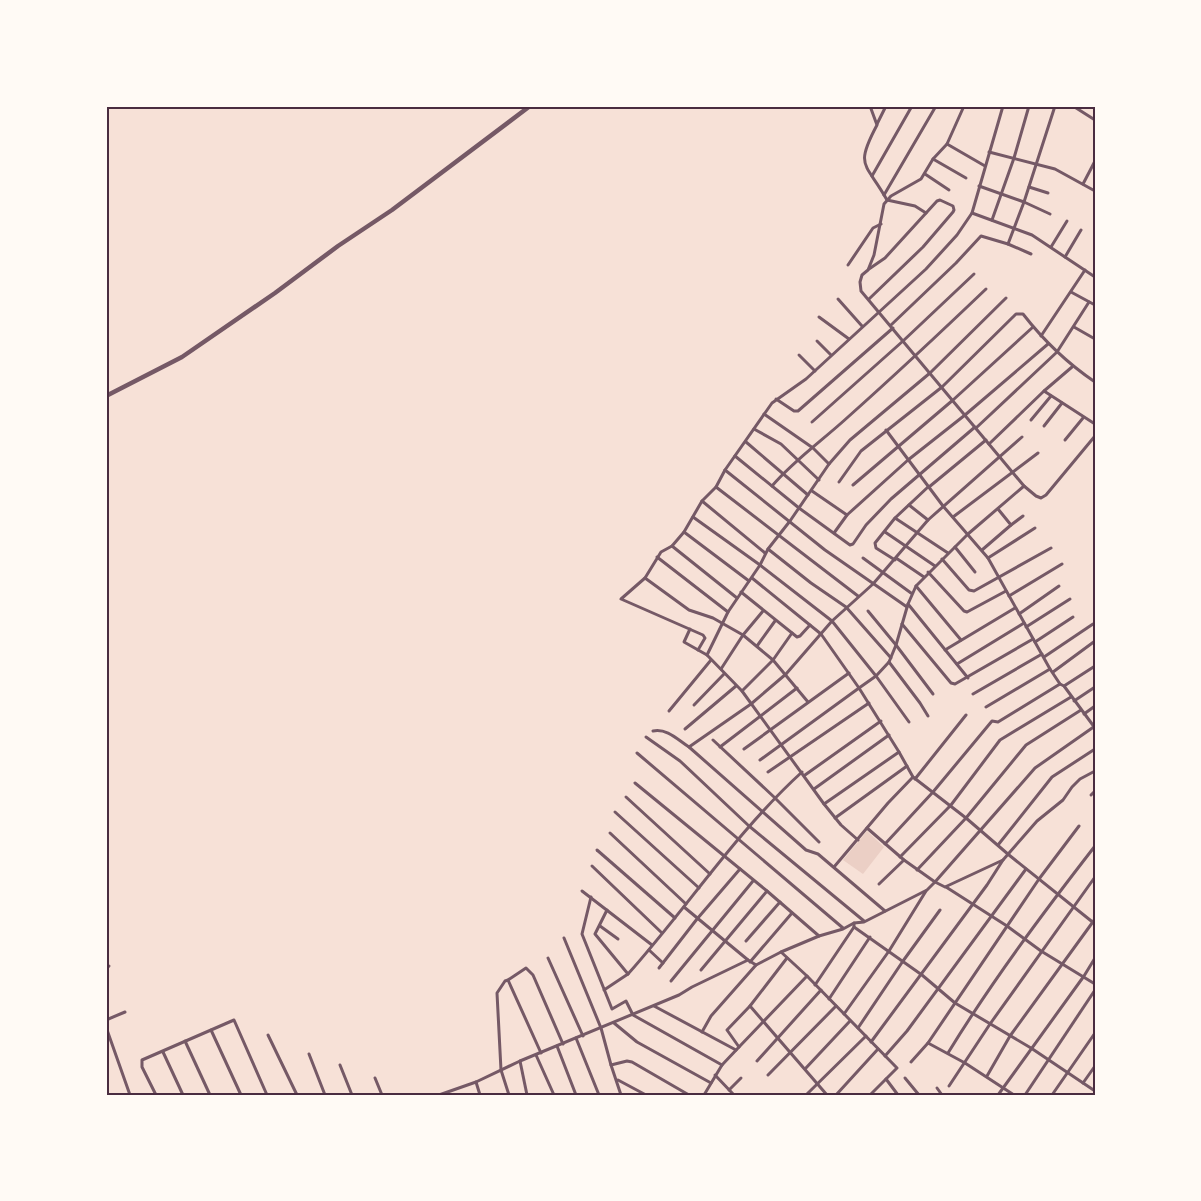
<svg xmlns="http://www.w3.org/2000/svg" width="1201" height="1201" viewBox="0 0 1201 1201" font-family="Quicksand,sans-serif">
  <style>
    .green { fill: #ebcfc5 }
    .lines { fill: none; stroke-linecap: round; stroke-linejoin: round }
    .minor { stroke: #755966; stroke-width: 3 }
    .tertiary { stroke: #755966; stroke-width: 4.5 }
    .neatline { fill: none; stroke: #4a2c40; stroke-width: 2 }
  </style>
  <rect width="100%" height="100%" fill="#f7e1d7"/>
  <path class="green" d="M867,831L884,847L863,874L843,860Z"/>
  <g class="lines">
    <g class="minor">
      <path d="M870,106L877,125C854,168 866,162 887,200L915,206L926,213"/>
      <path d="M964,106L947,144L933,159L921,179L891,196L884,204L874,255L868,270L862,275L860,282L861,291L1024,486"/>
      <path d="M1073,106L1095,120"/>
      <path d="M877,124L886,106"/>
      <path d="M947,144L985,166"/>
      <path d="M989,152L1055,169L1095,191"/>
      <path d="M933,159L966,178"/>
      <path d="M925,174L949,190"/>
      <path d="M872,176L912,106"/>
      <path d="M1083,184L1095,161"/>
      <path d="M979,186L1024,202L1050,214"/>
      <path d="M1029,187L1048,193"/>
      <path d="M884,195L936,106"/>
      <path d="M972,213L1032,235L1095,277"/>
      <path d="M992,220L1014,158L1029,106"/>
      <path d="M1008,244L1024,202L1055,106"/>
      <path d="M1051,247L1067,221"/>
      <path d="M1065,257L1081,230"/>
      <path d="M848,265L873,228L881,224"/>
      <path d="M1071,292L1095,305"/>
      <path d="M838,299L862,326"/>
      <path d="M869,299L923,247L953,212L954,210L953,206L940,200L937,201L885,258L869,269"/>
      <path d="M819,317L849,339"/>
      <path d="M891,325L956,263L981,236L1008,244L1031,254"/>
      <path d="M1074,327L1095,339"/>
      <path d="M1041,336L1085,270"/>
      <path d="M817,341L831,355"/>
      <path d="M799,355L815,371"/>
      <path d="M1044,391L1095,424"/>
      <path d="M776,399L794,411H798L893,328"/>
      <path d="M764,414L813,448L829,464L850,440L930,373L1006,298"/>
      <path d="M1031,420L1051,396"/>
      <path d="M812,422L903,341L974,274"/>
      <path d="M1044,426L1062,403"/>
      <path d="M976,428L1057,352L1089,302"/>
      <path d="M754,429L781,444L819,480"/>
      <path d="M886,430L943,506L988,558L1050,669L1060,684L1064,686L1095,728"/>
      <path d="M1065,440L1083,418"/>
      <path d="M746,442L808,495"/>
      <path d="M989,444L1044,391L1072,367"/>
      <path d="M735,456L799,508L850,545L853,544L866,525L891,499L975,427"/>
      <path d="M829,464L790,521L768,549L760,565L728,612L707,655L742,691L824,804L841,825L858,840"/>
      <path d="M725,470L825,550L907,607"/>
      <path d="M839,482L861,451L942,387L1016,314H1023C1044,341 1067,363 1095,382"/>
      <path d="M853,485L953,400L1033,327"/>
      <path d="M772,486C794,460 823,440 848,417C895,375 941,332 986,289"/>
      <path d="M716,487L858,596"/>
      <path d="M929,487L986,440"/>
      <path d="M812,491L847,515L908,460L965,415L1048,344"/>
      <path d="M702,501L765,553"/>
      <path d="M909,505L928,520"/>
      <path d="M693,517L760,565L832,621L876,676L909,722"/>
      <path d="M953,517L1038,453"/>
      <path d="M895,518L948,553"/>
      <path d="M1011,525L1023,516"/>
      <path d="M684,532L749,581"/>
      <path d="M885,532L935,566"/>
      <path d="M834,533L847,515"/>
      <path d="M672,546L737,598"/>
      <path d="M955,547L975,572"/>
      <path d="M768,549L811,583L846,607L891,658"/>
      <path d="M982,550L1011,525L998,509"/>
      <path d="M657,557L728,612"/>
      <path d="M863,558L911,593"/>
      <path d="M896,558L924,577"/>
      <path d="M988,558L1035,528"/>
      <path d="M942,559L969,590L974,591L1051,548"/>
      <path d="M895,560L876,548L875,543L895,518L928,487"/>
      <path d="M928,572L964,611L967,612L1006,591"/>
      <path d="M645,578L689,610L713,618L743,635L773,660L808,702"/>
      <path d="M752,578L821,634L859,688L876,676L889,662L896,645L908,604L916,586L968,534L1024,486L1036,496L1041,498L1046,495L1095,436"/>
      <path d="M916,586L961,640"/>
      <path d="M741,592L797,637L800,636L810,625"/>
      <path d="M1009,596L1062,564"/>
      <path d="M908,604L968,678"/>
      <path d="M868,611L896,645L933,694"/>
      <path d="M1019,614L1059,586"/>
      <path d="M902,624L951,683L955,684L1033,639"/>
      <path d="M1026,627L1070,599"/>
      <path d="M690,629L684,642L707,655"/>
      <path d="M1035,642L1073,617"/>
      <path d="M757,646L775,621"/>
      <path d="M698,650L705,638L703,635L621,599L645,578L661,552L672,546L684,532L702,501L716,487L725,470L772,403L806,379L926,269L957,235L972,213L1003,106"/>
      <path d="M945,650L1015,608"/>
      <path d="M1044,657L1093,624"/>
      <path d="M889,662L920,703L928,716"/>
      <path d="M957,664L1024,623"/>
      <path d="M721,669L743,635L763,611"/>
      <path d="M1053,672L1095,641"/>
      <path d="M1064,686L1095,666"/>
      <path d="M742,691L773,660L792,633"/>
      <path d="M973,694L1042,654"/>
      <path d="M1074,701L1095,687"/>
      <path d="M694,705L724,674"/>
      <path d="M986,707L1050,669"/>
      <path d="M669,711L711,660"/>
      <path d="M1084,714L1095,706"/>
      <path d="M685,729L736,686"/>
      <path d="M653,731C667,728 678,740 689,747L806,850L818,854L885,911"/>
      <path d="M646,737L680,761L749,826L864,921"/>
      <path d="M713,740L774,797L819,842"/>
      <path d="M689,747L751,704L786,674L832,621L873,584L928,520L1022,437"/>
      <path d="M720,747L797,688"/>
      <path d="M744,749L849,673"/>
      <path d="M637,753L843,928"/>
      <path d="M760,760L859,688L899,752L913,777L966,818L1009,855L1095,924"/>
      <path d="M768,772L869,703"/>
      <path d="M805,775L881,721"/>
      <path d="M915,779L966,715"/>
      <path d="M635,783L767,891L819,936"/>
      <path d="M814,789L889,735"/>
      <path d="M1091,795L1095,791"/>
      <path d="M626,797L710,874"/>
      <path d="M824,804L899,752"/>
      <path d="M615,812L699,888"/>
      <path d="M835,818L907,766"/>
      <path d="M867,828L904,860L935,882L1035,768L1095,726"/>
      <path d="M610,833L686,904"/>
      <path d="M885,844L933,792L992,721L998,722L1060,684"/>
      <path d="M998,845L1052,777L1095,749"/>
      <path d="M597,850L675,918"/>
      <path d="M900,857L951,805L1000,740L1071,697"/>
      <path d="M592,866L662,933"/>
      <path d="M834,867L888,803L913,777"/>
      <path d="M917,870L966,818L1026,745L1081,710"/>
      <path d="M879,884L904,860"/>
      <path d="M946,887L1007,926L1041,951L1095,984"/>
      <path d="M582,891L652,945"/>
      <path d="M591,897L582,934L612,1009L626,1001L633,1015L722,1065"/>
      <path d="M684,907L748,960"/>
      <path d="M607,910L595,934L628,974C687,908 736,832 802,772"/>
      <path d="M854,923V927L922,975L955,1003L1031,1048L1095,1091"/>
      <path d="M600,926L618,939"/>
      <path d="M564,938L601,1028L611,1065"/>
      <path d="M746,941L780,902"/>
      <path d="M649,950L663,963"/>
      <path d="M781,952L807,976L897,1068L870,1095"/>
      <path d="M548,958L583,1036"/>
      <path d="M750,962L792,913"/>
      <path d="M659,968L697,919L740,869"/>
      <path d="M106,969L109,966"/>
      <path d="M701,970L767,891"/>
      <path d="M508,980L541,1053"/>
      <path d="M671,981L753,881"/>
      <path d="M815,985L854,927"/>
      <path d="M604,990L628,974"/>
      <path d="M829,999L870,937"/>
      <path d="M654,1006L736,1050"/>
      <path d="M750,1006L827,1095"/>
      <path d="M844,1014L889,951L926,891"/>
      <path d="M106,1020L125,1012"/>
      <path d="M614,1023L637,1042L711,1083"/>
      <path d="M106,1027L130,1095"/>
      <path d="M858,1028L903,961L940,910"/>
      <path d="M211,1030L241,1095"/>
      <path d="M702,1032L711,1016L756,965"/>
      <path d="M268,1035L297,1095"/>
      <path d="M576,1038L599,1095"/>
      <path d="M185,1041L210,1095"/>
      <path d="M871,1042L987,885L1003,860"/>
      <path d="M928,1043L965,1063L1014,1095"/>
      <path d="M557,1046L576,1095"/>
      <path d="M739,1047L807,976"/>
      <path d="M163,1052L183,1095"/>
      <path d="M948,1053C992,981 1043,913 1095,846"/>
      <path d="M309,1054L325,1095"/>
      <path d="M536,1055L554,1095"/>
      <path d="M885,1056L907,1031L1026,869"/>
      <path d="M520,1061L527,1095"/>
      <path d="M757,1061L821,990"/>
      <path d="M911,1062L928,1043L1039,879L1079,826"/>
      <path d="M340,1065L352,1095"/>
      <path d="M805,1069L850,1021"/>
      <path d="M715,1075L734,1095"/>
      <path d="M768,1075L836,1006"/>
      <path d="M987,1076L1010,1036L1095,919"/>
      <path d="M375,1078L382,1095"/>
      <path d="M905,1078L919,1095"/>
      <path d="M886,1079L898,1095"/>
      <path d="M618,1080L646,1095"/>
      <path d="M476,1082L480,1095"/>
      <path d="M1083,1083L1095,1066"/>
      <path d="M949,1086L990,1024L1095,877"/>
      <path d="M937,1088L942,1095"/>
      <path d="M106,1089L108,1095"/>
      <path d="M729,1090L741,1078"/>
      <path d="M156,1095L142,1067V1060L234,1020L267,1095"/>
      <path d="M439,1095L476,1082L520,1061L679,995L692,987L748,960L756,965L781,952L819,936L843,929L854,923L864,922L927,890L935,882L945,887L1003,860L1037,821L1063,800L1072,787L1080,779L1095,771"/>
      <path d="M509,1095L501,1070L497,993L505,981L508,980L526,968L533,975L563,1044"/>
      <path d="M621,1095L611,1065L627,1061L632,1062L689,1095"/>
      <path d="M704,1095L722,1065L739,1047L727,1030L750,1006L787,958"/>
      <path d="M806,1095L866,1036"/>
      <path d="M836,1095L878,1049"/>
      <path d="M998,1095L1084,976L1095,958"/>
      <path d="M1025,1095L1095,990"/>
      <path d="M1052,1095L1095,1033"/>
    </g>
    <path class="tertiary" d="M106,396L182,357L275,293L338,246L392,210L530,106"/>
  </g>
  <rect width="1201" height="1201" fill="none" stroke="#fffaf5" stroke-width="215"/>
  <rect x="108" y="108" width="986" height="986" class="neatline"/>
</svg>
